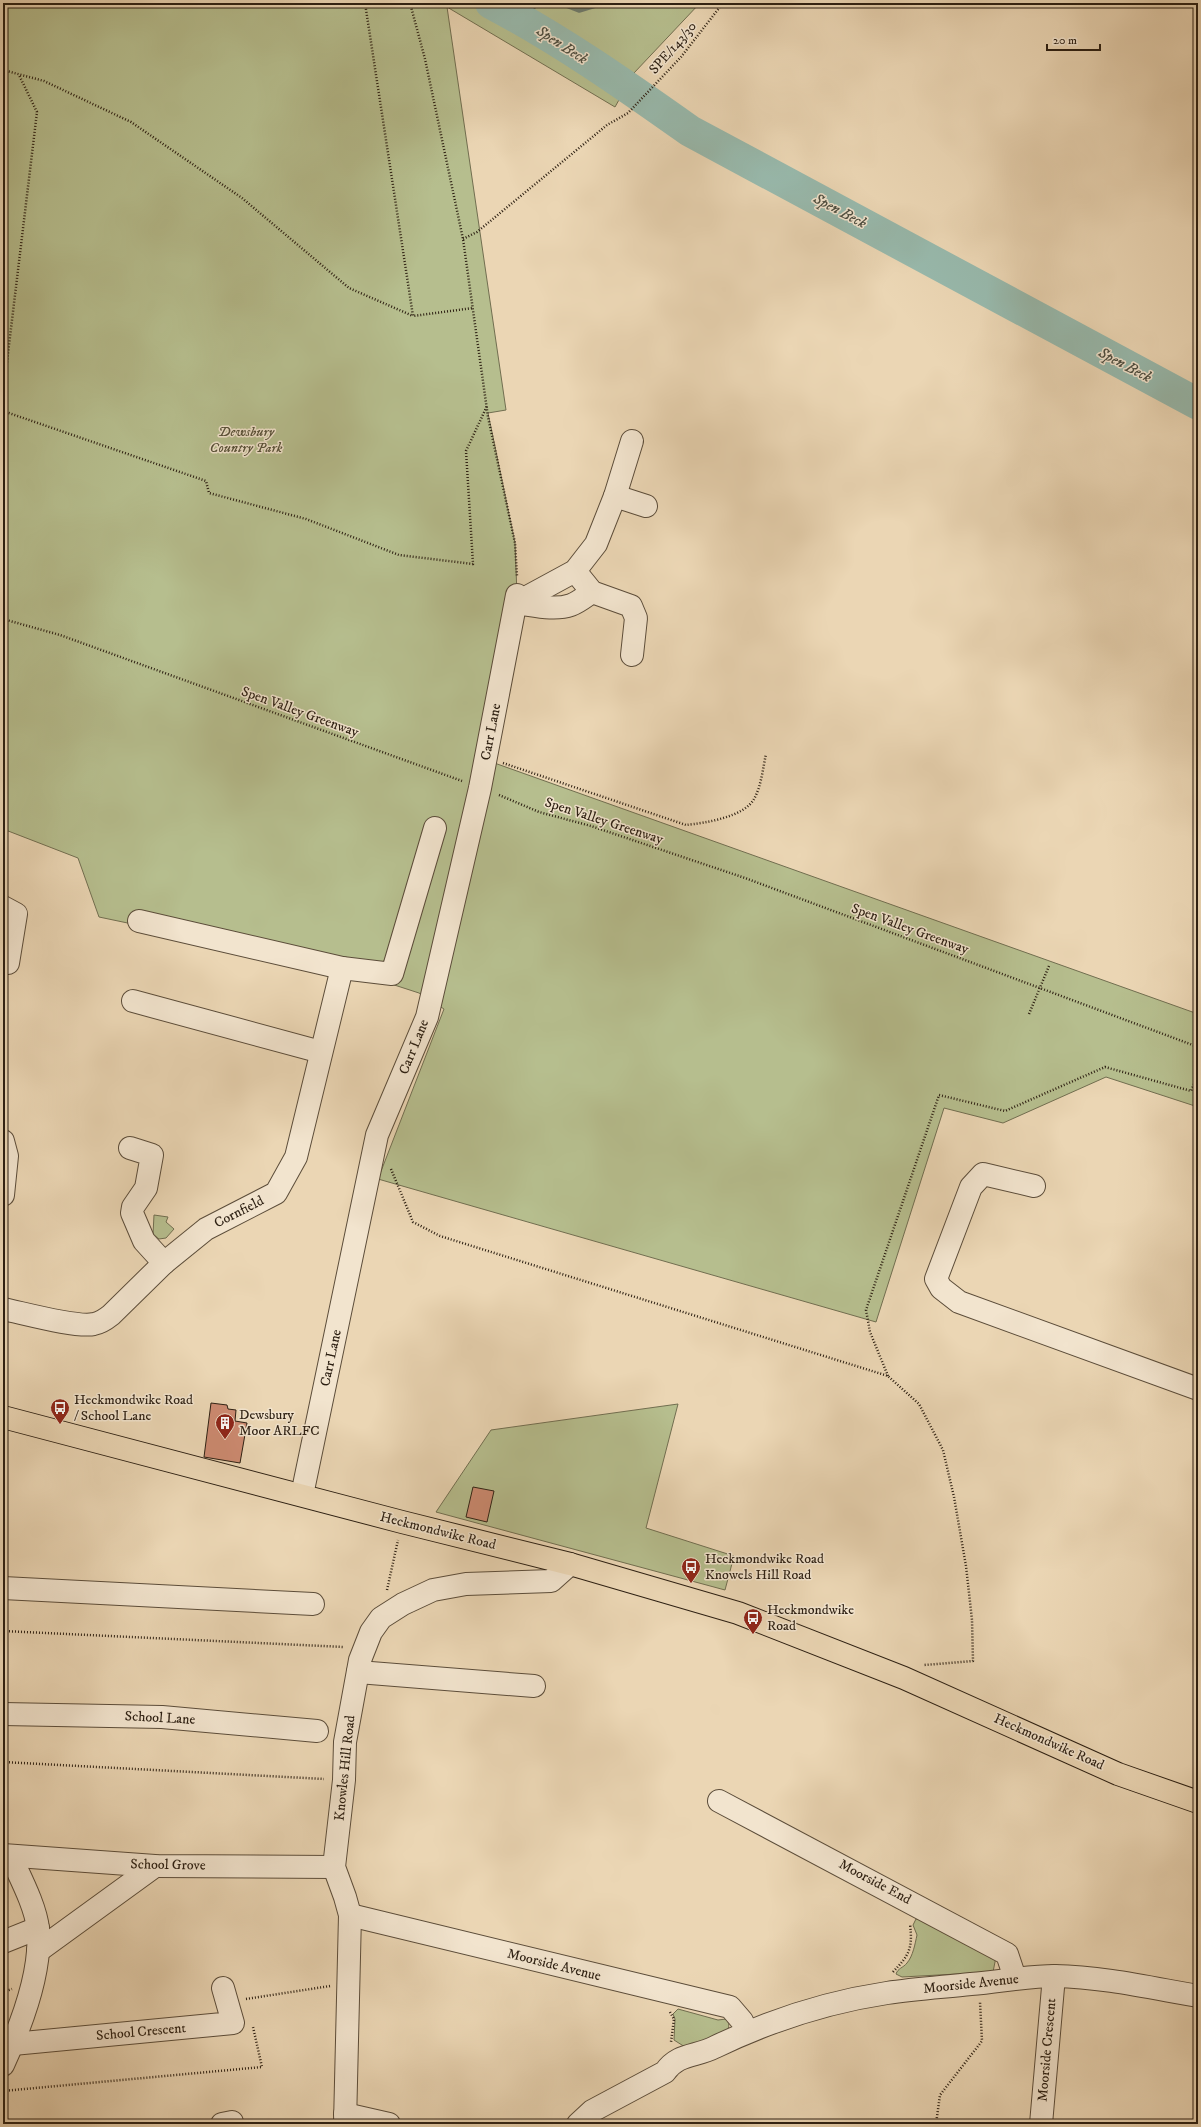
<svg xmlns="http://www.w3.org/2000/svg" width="1201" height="2127" viewBox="0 0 1201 2127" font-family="'IM FELL DW Pica',serif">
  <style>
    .green { fill: #b6be8e; stroke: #716e50 }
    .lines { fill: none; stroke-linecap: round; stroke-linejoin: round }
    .stream { stroke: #6d7b6e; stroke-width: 5.5 }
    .river { stroke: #98b9ac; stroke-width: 32 }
    .building { fill: #ce8b72; stroke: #2c1f12 }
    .minor-casing { stroke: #5c4d3a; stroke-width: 24 }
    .major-casing { stroke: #2c1f12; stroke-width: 24 }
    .path { stroke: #2c1f12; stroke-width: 2.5; stroke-dasharray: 1 2; stroke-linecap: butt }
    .minor { stroke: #f2e4ce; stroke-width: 22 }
    .major { stroke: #ebd6b4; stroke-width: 22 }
    .path-bridge { stroke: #2c1f12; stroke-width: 2.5; stroke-dasharray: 1 2; stroke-linecap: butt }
    .labels { text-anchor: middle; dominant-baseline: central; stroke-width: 3; stroke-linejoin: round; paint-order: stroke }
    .street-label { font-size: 14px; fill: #2c1f12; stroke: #f2e4ce }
    .park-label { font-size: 14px; font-style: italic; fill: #554f37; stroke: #f2e4ce }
    .poi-label { font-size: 14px; fill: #2c1f12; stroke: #f2e4ce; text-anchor: start }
    .water-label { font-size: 15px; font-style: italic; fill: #4c4d40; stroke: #f2e4ce }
  </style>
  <rect width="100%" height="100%" fill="#ebd6b4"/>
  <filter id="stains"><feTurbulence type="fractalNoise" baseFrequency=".005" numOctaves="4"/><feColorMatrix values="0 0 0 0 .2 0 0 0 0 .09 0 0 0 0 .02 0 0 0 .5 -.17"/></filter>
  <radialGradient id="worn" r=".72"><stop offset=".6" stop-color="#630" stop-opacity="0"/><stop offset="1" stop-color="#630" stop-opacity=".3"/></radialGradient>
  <g class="green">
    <path d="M3,3H700L634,73L615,107L447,7L506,410L488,413L515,543L517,595L486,760L1198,1014V1107L1106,1077L1003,1123L944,1108L876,1322L378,1179L444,1009L419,993L342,968L99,917L78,858L3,829Z"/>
    <path d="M154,1215L168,1217L166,1222L174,1229L166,1238L159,1239L153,1234Z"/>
    <path d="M678,1404L646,1528L734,1556L725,1590L436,1512L491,1430Z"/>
    <path d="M916,1919L922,1920L996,1957L993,1972L902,1977L896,1974C898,1968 903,1968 907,1963C913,1956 915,1944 917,1935L913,1925Z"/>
    <path d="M678,2009L718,2020L726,2019C730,2023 729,2027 727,2032L685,2047L674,2040L675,2019L673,2014Z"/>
  </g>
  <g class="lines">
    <g class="stream">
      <path d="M561,3L579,10L602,3"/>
      <path d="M521,17L538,3"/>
    </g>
    <path class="river" d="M491,3C561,40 625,85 690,131L1198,404"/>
  </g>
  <g class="building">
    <path d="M211,1403L227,1405L228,1409L236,1410L235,1421L247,1423L240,1463L204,1457Z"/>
    <path d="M473,1487L494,1491L487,1522L466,1517Z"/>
  </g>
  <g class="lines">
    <g class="minor-casing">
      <g id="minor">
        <path d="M615,496L632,441"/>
        <path d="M575,571L592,592L631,606L636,618L632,655"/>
        <path d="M516,603L575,571L596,544L615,496L646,506"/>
        <path d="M516,603C533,605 554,611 571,605C579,602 586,596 592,592"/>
        <path d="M3,907L16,914L8,963"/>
        <path d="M139,921L342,968L392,974L435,828"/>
        <path d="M133,1001L321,1052"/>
        <path d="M3,1141L7,1156L3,1195"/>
        <path d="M130,1148L152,1155L146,1188L133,1207L132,1213L144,1241L164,1263"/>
        <path d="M1034,1186L983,1174L971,1187L936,1279L941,1288L959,1302L1198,1389"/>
        <path d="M3,1309C23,1313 77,1328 94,1324C100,1323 106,1319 111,1315L164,1263L206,1229L276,1193L296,1157L342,968"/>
        <path d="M302,1495L377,1135L427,1017L480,788L517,595"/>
        <path d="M3,1588L313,1604"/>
        <path d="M358,1672L534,1686"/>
        <path d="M3,1714L162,1717L317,1731"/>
        <path d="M719,1801L1007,1954L1015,1978"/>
        <path d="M3,1855L155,1866L334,1867"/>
        <path d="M350,1915L730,2007L742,2021L747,2031"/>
        <path d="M3,1942L38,1928"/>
        <path d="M38,1951L155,1866"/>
        <path d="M13,2044L233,2023L223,1988"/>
        <path d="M3,2065C21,2026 42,1972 38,1929C36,1907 20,1877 11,1857"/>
        <path d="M345,2114L389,2124"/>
        <path d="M222,2124L232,2122"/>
        <path d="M345,2124L350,1915L345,1897L334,1867L344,1780L345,1742L360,1660L371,1632L381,1618L403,1604L433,1590L466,1584L551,1581L570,1564"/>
        <path d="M578,2124L592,2111L665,2072C678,2053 696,2057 715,2047C769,2021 827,2002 887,1993C914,1989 943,1987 971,1984C999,1982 1026,1976 1055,1976C1103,1977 1151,1988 1198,1996"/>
        <path d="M1041,2124L1054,1976"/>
      </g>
    </g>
    <g class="major-casing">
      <path id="major" d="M3,1417L402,1522L570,1564L738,1613L904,1678L1118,1774L1198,1802"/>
    </g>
    <g class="path">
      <path d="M365,3L413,316L473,308"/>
      <path d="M410,3L425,59L463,239L488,417L515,543L517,576"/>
      <path d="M3,70L44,81L131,122L242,198L349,288L413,316"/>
      <path d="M463,239L477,232L607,125L628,113L681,57L723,3"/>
      <path d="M3,395L37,112L19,75"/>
      <path d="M3,411L206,481L209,493L306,519L399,555L473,564L466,451L487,406"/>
      <path d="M3,619L60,635L462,781"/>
      <path d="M503,763L686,825C705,823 744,817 754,799C761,787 763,768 766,754"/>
      <path d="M499,795L539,812L591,826L745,878L1198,1047"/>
      <path d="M391,1169L413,1222L440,1236L888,1376L919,1404L943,1450L954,1497L966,1566L972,1620L973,1661L924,1665"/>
      <path d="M888,1376L870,1332L866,1310L939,1095L1005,1111L1105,1067L1191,1091L1198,1075"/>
      <path d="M387,1590L398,1540"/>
      <path d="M3,1631L344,1647"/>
      <path d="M3,1762L324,1779"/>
      <path d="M893,1972C909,1955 913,1949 910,1924"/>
      <path d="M3,1992L12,1989"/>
      <path d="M246,1999L330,1986"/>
      <path d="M670,2012L674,2019L671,2042"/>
      <path d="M3,2091L262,2067L253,2027"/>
      <path d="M936,2124L940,2095L982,2041L980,2002"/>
    </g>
    <use href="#minor" class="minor"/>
    <use href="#major" class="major"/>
    <path class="path-bridge" d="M1029,1014L1049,966"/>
  </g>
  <defs>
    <g id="bus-pin" transform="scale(1)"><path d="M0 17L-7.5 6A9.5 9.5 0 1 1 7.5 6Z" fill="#8f2418" stroke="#f2e4ce"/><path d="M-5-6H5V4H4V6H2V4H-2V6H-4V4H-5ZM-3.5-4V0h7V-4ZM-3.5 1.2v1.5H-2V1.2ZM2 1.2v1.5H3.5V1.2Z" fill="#fff"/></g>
    <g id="building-pin" transform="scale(1)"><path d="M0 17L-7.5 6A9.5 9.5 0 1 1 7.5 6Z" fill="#8f2418" stroke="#f2e4ce"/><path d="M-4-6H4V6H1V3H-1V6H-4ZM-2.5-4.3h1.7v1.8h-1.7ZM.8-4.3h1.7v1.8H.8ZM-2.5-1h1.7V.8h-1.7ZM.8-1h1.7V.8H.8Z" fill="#fff"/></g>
  </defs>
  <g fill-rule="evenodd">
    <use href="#bus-pin" x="60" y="1408"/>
    <use href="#building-pin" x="225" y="1423"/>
    <use href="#bus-pin" x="691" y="1567"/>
    <use href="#bus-pin" x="753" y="1618"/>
  </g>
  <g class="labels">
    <g class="street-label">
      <text transform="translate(673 48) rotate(-49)">SPE/143/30</text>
      <text transform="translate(300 712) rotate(20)">Spen Valley Greenway</text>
      <text transform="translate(491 732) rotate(-79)">Carr Lane</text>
      <text transform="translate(604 821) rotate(18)">Spen Valley Greenway</text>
      <text transform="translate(910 929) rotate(20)">Spen Valley Greenway</text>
      <text transform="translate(414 1047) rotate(-68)">Carr Lane</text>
      <text transform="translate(239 1212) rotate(-27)">Cornfield</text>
      <text transform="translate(331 1358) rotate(-78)">Carr Lane</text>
      <text transform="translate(438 1531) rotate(14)">Heckmondwike Road</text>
      <text transform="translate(160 1718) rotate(3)">School Lane</text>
      <text transform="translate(1049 1742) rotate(24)">Heckmondwike Road</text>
      <text transform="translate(345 1768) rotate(-84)">Knowles Hill Road</text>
      <text transform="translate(168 1865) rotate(1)">School Grove</text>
      <text transform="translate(875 1882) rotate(28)">Moorside End</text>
      <text transform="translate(554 1965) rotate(14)">Moorside Avenue</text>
      <text transform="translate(971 1984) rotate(-6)">Moorside Avenue</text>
      <text transform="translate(141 2032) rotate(-5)">School Crescent</text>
      <text transform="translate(1047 2050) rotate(-85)">Moorside Crescent</text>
    </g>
    <g class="park-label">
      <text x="246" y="432">Dewsbury<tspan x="246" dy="16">Country Park</tspan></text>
    </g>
    <g class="poi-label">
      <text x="74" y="1400">Heckmondwike Road<tspan x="74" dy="16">/ School Lane</tspan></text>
      <text x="239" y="1415">Dewsbury<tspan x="239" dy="16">Moor ARLFC</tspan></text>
      <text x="705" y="1559">Heckmondwike Road<tspan x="705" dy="16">Knowels Hill Road</tspan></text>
      <text x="767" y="1610">Heckmondwike<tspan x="767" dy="16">Road</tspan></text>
    </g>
    <g class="water-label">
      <text transform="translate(562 45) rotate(33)">Spen Beck</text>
      <text transform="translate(840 211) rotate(28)">Spen Beck</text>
      <text transform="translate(1125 365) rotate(28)">Spen Beck</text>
    </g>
  </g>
  <rect width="1201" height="2127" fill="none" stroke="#ebd6b4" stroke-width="16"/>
  <rect x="4" y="4" width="1193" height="2119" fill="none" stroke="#2c1f12" stroke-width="2"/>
  <rect x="8" y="8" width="1185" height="2111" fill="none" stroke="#2c1f12"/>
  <path d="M1047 44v6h53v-6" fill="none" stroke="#2c1f12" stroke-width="2"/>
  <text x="1053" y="44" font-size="12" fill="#2c1f12" stroke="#f2e4ce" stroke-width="3" paint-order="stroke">20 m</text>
  <rect width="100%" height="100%" filter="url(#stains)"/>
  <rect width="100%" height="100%" fill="url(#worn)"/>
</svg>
